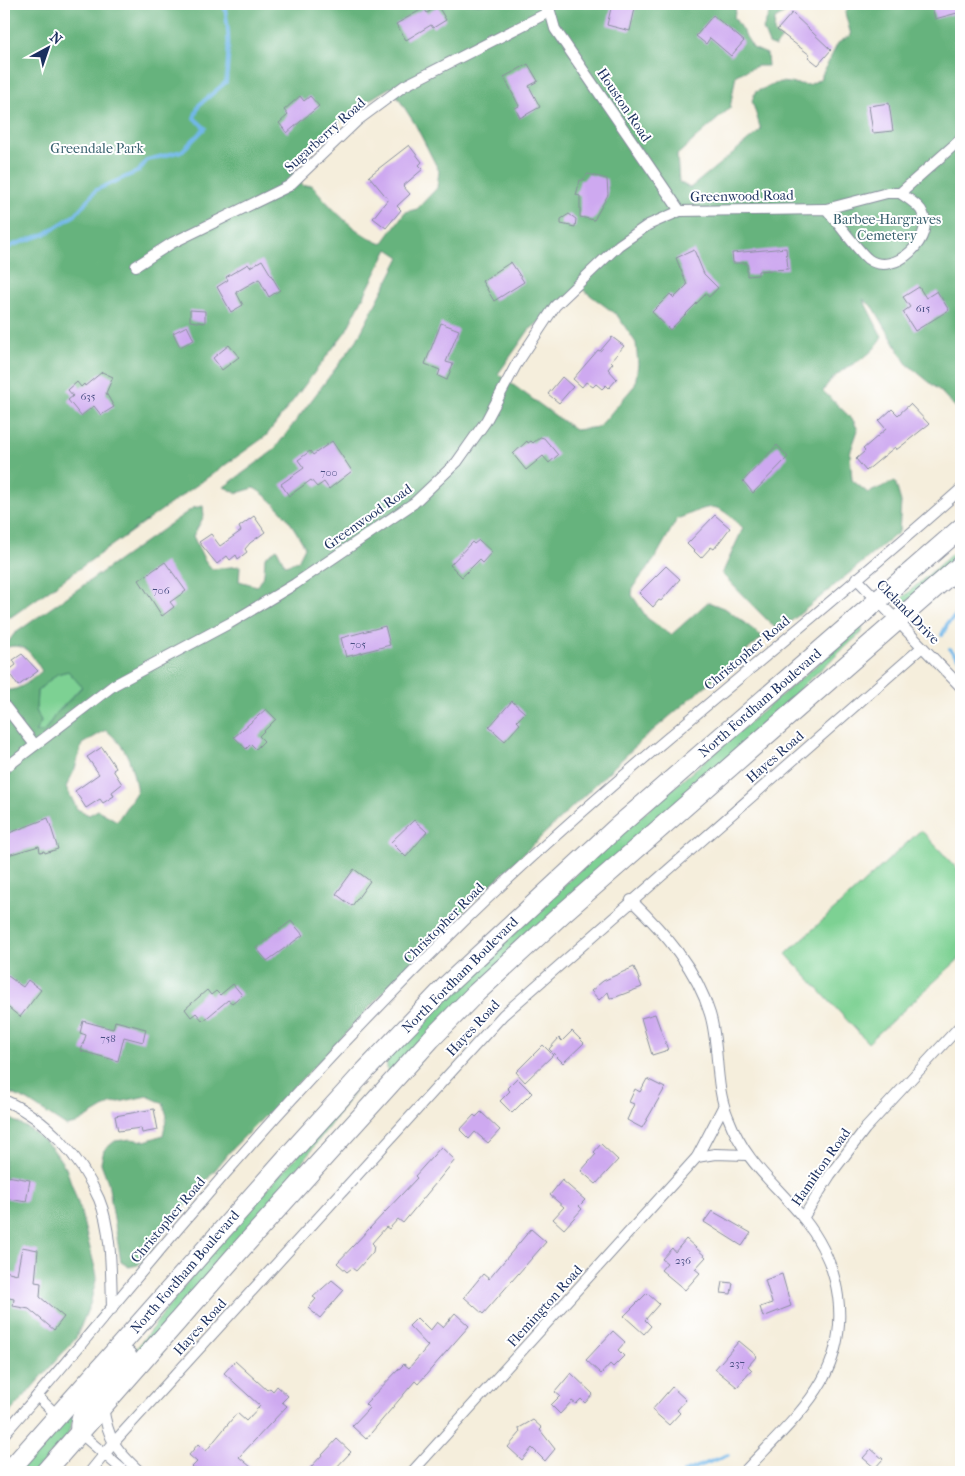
<svg xmlns="http://www.w3.org/2000/svg" width="965" height="1476" viewBox="0 0 965 1476" font-family="'IM FELL French Canon',serif">
  <style>
    .green { fill: #7dd193; stroke: #4c8078 }
    .forest { fill: #66b37d; stroke: #40716e; fill-rule: evenodd }
    .lines { fill: none; stroke-linecap: round; stroke-linejoin: round }
    .stream { stroke: #72b8e9; stroke-width: 4 }
    .building { fill: #cea9f0 }
    .street-casing { stroke: #888e9d; stroke-width: 12 }
    .highway-casing { stroke: #888e9d; stroke-width: 21 }
    .street { stroke: #fff; stroke-width: 10 }
    .highway { stroke: #fff; stroke-width: 19 }
    .labels { text-anchor: middle; dominant-baseline: central; stroke-width: 4; stroke-linejoin: round; paint-order: stroke }
    .number-label { font-size: 11px; fill: #484e82 }
    .street-label { font-size: 14px; fill: #1b2f5e; stroke: #fff }
    .park-label { font-size: 14px; fill: #38606e; stroke: #fff }
  </style>
  <rect width="100%" height="100%" fill="#fff"/>
  <filter id="ink" filterUnits="userSpaceOnUse"><feTurbulence type="fractalNoise" baseFrequency=".02" numOctaves="2"/><feDisplacementMap in="SourceGraphic" scale="10" xChannelSelector="R" yChannelSelector="G"/><feConvolveMatrix kernelMatrix="1 2 1 2 8 2 1 2 1" color-interpolation-filters="sRGB"/></filter>
  <filter id="wash" filterUnits="userSpaceOnUse"><feTurbulence type="fractalNoise" baseFrequency=".0096" numOctaves="4" result="noise"/><feDisplacementMap in="SourceGraphic" scale="20" xChannelSelector="R" yChannelSelector="G"/><feGaussianBlur stdDeviation="1.12" result="paint"/><feColorMatrix in="noise" values="0 0 0 0 0 0 0 0 0 0 0 0 0 0 0 0 0 1.4 0 .05"/><feComposite in="paint" operator="in"/></filter>
  <g filter="url(#wash)">
    <rect width="100%" height="100%" fill="#f5eedc"/>
    <g class="green">
      <path d="M961,546V555L905,604H902L901,599Z"/>
      <path d="M862,626V632L809,680L739,749L388,1076L386,1058C534,902 700,766 862,626Z"/>
      <path d="M68,671L82,686L55,715L44,732H35L41,722L36,710L37,691L57,674Z"/>
      <path d="M921,830L961,873V957L868,1043L786,954Z"/>
      <path d="M356,1090L265,1212L120,1376L118,1373L204,1260Z"/>
      <path d="M71,1411L75,1414L67,1436L35,1472H17Z"/>
    </g>
    <g class="forest">
      <path d="M4,4H737L734,17L753,48L767,54L768,66H757L736,75L730,108L677,155L679,182L690,188L761,130L752,101L755,92L780,82L809,85L820,79L838,43L851,35L845,13L851,4H961V413L940,391L906,363L874,308L863,299L882,337C867,366 840,362 823,391L853,420L858,430L850,453L852,480L868,493L895,481L901,502L899,532L789,623L775,628L722,574L743,528C713,499 714,505 677,519L654,560L633,587L632,595L647,618L671,635L708,602L726,609L763,637L643,739L419,954L322,1059L232,1149L138,1265L129,1267L121,1262L108,1182L101,1163L104,1150L115,1141L131,1139L145,1141L163,1135L167,1116L163,1103L147,1096L110,1104L76,1124L66,1126L28,1101L4,1090V690C19,692 31,680 42,671C31,654 26,641 4,648L14,634L193,508L203,506L204,516L193,536L204,559L212,569L240,566L239,581L257,586L264,574L265,557L277,549L285,565L298,561L305,547C291,522 279,503 254,488L237,493L224,487L273,451L357,340L400,257L388,249L346,331L266,436L11,617H4ZM391,87L415,124L439,171L437,188L417,209L405,212L382,244C354,233 331,208 312,185L303,186L292,170C309,142 361,103 391,87ZM582,289L617,315L636,343L638,364L635,385L599,427L575,430L498,374L529,330ZM68,671L82,687L55,715L44,732H35L41,722L36,710L37,691L57,674ZM106,730C129,749 131,763 137,791L117,821L98,810L89,815L77,809L66,787L75,769L82,744Z"/>
      <path d="M773,4H800L775,19L774,33L782,39L775,47L769,44L763,29Z"/>
      <path d="M4,1115L31,1130L52,1148L66,1168L80,1209L97,1276L90,1304L76,1338L4,1419Z"/>
    </g>
    <g class="lines">
      <g class="stream">
        <path d="M4,251L13,245L45,234L75,215L96,190L139,171L147,160L182,151L205,128L194,118L199,105L226,82C229,54 230,31 224,4"/>
        <path d="M942,635L948,623L961,611"/>
        <path d="M950,649L961,661"/>
        <path d="M684,1472L728,1455"/>
      </g>
    </g>
    <g id="blocks">
      <g class="building">
        <path d="M612,4H636L630,31L607,25Z"/>
        <path d="M935,4H961V12L935,19L932,7Z"/>
        <path d="M438,6L446,20L433,28L431,25L406,40L396,24L424,8L427,13Z"/>
        <path d="M792,13L831,50L818,65L808,57L810,55L777,30Z"/>
        <path d="M713,15L744,41L731,56L710,38L706,44L696,36Z"/>
        <path d="M528,64L538,81L529,86L540,107L520,118L515,108L519,106L504,77Z"/>
        <path d="M300,96L304,101L310,96L319,106L287,133L279,123L288,115L284,110Z"/>
        <path d="M889,103L893,131L873,133L869,106Z"/>
        <path d="M409,145L422,162L419,165L423,169L403,186L410,194L397,206L401,210L386,228L373,218L388,199L369,176Z"/>
        <path d="M588,174L607,179L608,195L594,220L580,217V196L576,195L580,180H583Z"/>
        <path d="M569,214L576,219L575,227L561,224V219Z"/>
        <path d="M786,248L788,269L758,271V275L747,276V263H733L732,253Z"/>
        <path d="M694,250L704,274L718,288L709,297L706,294L670,330L652,312L670,294L674,298L687,285L676,258Z"/>
        <path d="M262,260L280,290L269,297L259,279L236,292L243,305L231,312L217,287L228,280L226,277L248,264L250,267Z"/>
        <path d="M511,262L524,282L494,301L482,281Z"/>
        <path d="M919,287L926,298L937,291L949,310L915,331L903,312L910,307L903,297Z"/>
        <path d="M190,310L205,311V323L190,321Z"/>
        <path d="M441,323L459,330L446,362L453,364L447,380L438,376L440,370L425,364Z"/>
        <path d="M187,326L194,340L180,347L173,333Z"/>
        <path d="M612,337L624,346L611,361L613,363L608,369L617,379L609,388L606,385L602,389L596,384L593,387L586,382L582,387L573,379L598,350L600,351Z"/>
        <path d="M229,345L239,357L222,370L213,358Z"/>
        <path d="M102,372L113,377L106,393L114,407L101,415L94,406L81,416L68,400L73,396L68,390L77,382L81,387L84,384L85,386Z"/>
        <path d="M562,377L573,387L559,403L548,394Z"/>
        <path d="M910,404L929,424L904,444L896,450L895,447L866,471L856,459L865,451L863,449L886,429L879,421L892,409L898,415Z"/>
        <path d="M540,437L544,438L558,455L549,463L543,456L526,470L513,454L527,441L528,443L531,441L533,443Z"/>
        <path d="M332,441L352,471L329,489L324,482L317,487L311,480L289,496L281,484L304,468L298,460L310,451L313,455Z"/>
        <path d="M777,445L788,457L753,493L743,481Z"/>
        <path d="M715,515L730,528L714,549L711,547L701,558L687,544Z"/>
        <path d="M254,516L265,532L250,543L245,549L247,552L238,559L236,555L230,560L227,556L217,564L199,542L211,534L220,546L241,531L239,527Z"/>
        <path d="M479,540L492,552L482,563L479,560L462,577L450,565L472,542L474,544Z"/>
        <path d="M165,562L186,591L170,602L174,607L162,616L139,580Z"/>
        <path d="M666,566L680,579L661,601L659,600L653,607L639,593Z"/>
        <path d="M385,626L390,645L346,657L341,638Z"/>
        <path d="M22,654L38,671L18,686L8,671L16,665L13,660Z"/>
        <path d="M512,701L525,713L517,721L520,724L505,741L489,727Z"/>
        <path d="M266,709L276,719L259,736L264,741L256,749L251,744L246,749L234,737Z"/>
        <path d="M102,747L116,768L113,770L122,784L112,792L114,796L103,803L100,799L86,808L75,791L99,774L87,757Z"/>
        <path d="M48,818L58,849L45,853L44,851L40,852L39,846L8,855L4,835Z"/>
        <path d="M414,820L427,832L406,857L391,842Z"/>
        <path d="M354,869L370,881L352,906L336,894Z"/>
        <path d="M291,921L303,935L267,961L256,948Z"/>
        <path d="M634,967L642,987L616,997L610,998L608,992L599,1000L591,991L603,981Z"/>
        <path d="M8,976L23,987L28,980L41,990L20,1017L4,1004V981Z"/>
        <path d="M233,984L242,995L232,1003L228,1000L203,1021L196,1013L191,1017L185,1009L207,990L211,995L216,991L220,995Z"/>
        <path d="M655,1014L668,1050L652,1055L641,1018Z"/>
        <path d="M83,1021L113,1029L115,1021L146,1029L143,1042L124,1037L118,1061L81,1051L86,1035L80,1033Z"/>
        <path d="M572,1031L584,1043L563,1063L549,1049L559,1038L562,1041Z"/>
        <path d="M543,1045L553,1055L525,1082L516,1072Z"/>
        <path d="M517,1078L532,1093L512,1113L500,1101L510,1091L507,1088Z"/>
        <path d="M647,1079L665,1088L642,1128L627,1120L634,1104L629,1102L635,1089L640,1092Z"/>
        <path d="M154,1109L158,1130L142,1133L141,1128L118,1131L115,1116Z"/>
        <path d="M481,1112L500,1130L488,1143L475,1132L469,1139L460,1130L474,1115L476,1117Z"/>
        <path d="M601,1144L618,1160L596,1184L581,1171L596,1154L594,1152Z"/>
        <path d="M441,1147L455,1160L403,1223L398,1219L389,1229L386,1227L372,1243L374,1245L373,1252L356,1271L352,1268L347,1272L337,1263L417,1178L415,1176Z"/>
        <path d="M7,1176L30,1180L26,1202L4,1198V1179H7Z"/>
        <path d="M562,1180L585,1200L579,1206L582,1209L564,1229L553,1219L564,1207L550,1195Z"/>
        <path d="M712,1211L751,1233L742,1246L704,1222Z"/>
        <path d="M531,1229L546,1242L483,1314L464,1297L483,1274L489,1279Z"/>
        <path d="M686,1239L706,1257L695,1269L700,1273L685,1290L661,1270L667,1263L662,1259L672,1248L675,1252Z"/>
        <path d="M22,1247L38,1250L35,1282L41,1283L40,1297L64,1317L54,1330L29,1309L13,1306L14,1299L4,1297L5,1271L17,1274Z"/>
        <path d="M782,1274L791,1306L763,1317L760,1307L772,1303L765,1280Z"/>
        <path d="M332,1280L344,1290L320,1318L308,1308L316,1299L313,1297Z"/>
        <path d="M723,1282L733,1283L731,1294L721,1293Z"/>
        <path d="M647,1293L659,1304L645,1320L651,1326L644,1334L624,1316Z"/>
        <path d="M455,1313L469,1326L418,1384L415,1381L366,1439L352,1426L369,1408L365,1404L404,1364L409,1368L428,1346L409,1326L417,1318L430,1331L437,1322L443,1327Z"/>
        <path d="M613,1331L625,1342L618,1350L624,1356L613,1367L610,1364L601,1374L586,1360Z"/>
        <path d="M739,1341L757,1356L748,1366L752,1370L737,1387L715,1369Z"/>
        <path d="M235,1361L267,1390L270,1388L273,1391L277,1386L288,1396L282,1402L287,1406L239,1457L251,1467L246,1472H198L192,1467L197,1462L189,1455L198,1444L206,1451L237,1413L246,1421L260,1406L224,1373Z"/>
        <path d="M571,1373L593,1394L585,1403L581,1399L576,1404L572,1401L560,1414L551,1405L560,1396L555,1392Z"/>
        <path d="M672,1387L686,1400L677,1410L680,1413L669,1425L652,1410Z"/>
        <path d="M533,1420L542,1428L540,1430L555,1449L545,1461L532,1448L522,1460L508,1447L520,1433L519,1428Z"/>
        <path d="M337,1439L351,1452L332,1472H316L310,1468Z"/>
        <path d="M871,1449L883,1459L875,1468L863,1458Z"/>
      </g>
    </g>
  </g>
  <g filter="url(#ink)">
    <use href="#blocks" fill-opacity="0" stroke="#888e9d" stroke-width="1"/>
    <g class="lines">
      <g class="street-casing">
        <g id="street">
          <path d="M548,4L555,29L680,211"/>
          <path d="M826,209L887,193H900L961,139"/>
          <path d="M136,266L172,243L289,186L358,120L404,86L549,12"/>
          <path d="M856,578L961,687"/>
          <path d="M4,705L35,745"/>
          <path d="M4,769L114,685L230,623L295,584L414,503L457,462L486,421L516,365L555,306L619,245L648,225L680,211L826,209C836,220 858,251 868,259C894,278 938,237 921,210C916,203 907,198 900,193"/>
          <path d="M631,900C664,932 697,969 710,1014C720,1047 714,1084 728,1117C746,1164 774,1182 804,1219C841,1266 852,1327 822,1381C804,1413 769,1445 744,1472"/>
          <path d="M4,1100C47,1119 80,1156 99,1199C112,1230 111,1275 112,1309"/>
          <path d="M697,1157L715,1154L747,1155"/>
          <path d="M803,1218L830,1175L865,1129L961,1025"/>
          <path d="M37,1396L58,1416"/>
          <path d="M103,1407C108,1440 116,1450 140,1472"/>
          <path d="M80,1433L125,1472"/>
          <path d="M4,1434C67,1363 126,1289 188,1217C275,1114 369,1014 465,920C622,767 798,635 961,489"/>
          <path d="M90,1472L116,1440L503,1015L921,648"/>
          <path d="M412,1472L697,1157L723,1107"/>
        </g>
      </g>
      <g class="highway-casing">
        <g id="highway">
          <path d="M80,1432C76,1406 112,1376 127,1356"/>
          <path d="M8,1472L287,1157L364,1072L447,985L616,828L961,528"/>
          <path d="M45,1472L233,1258L431,1039L476,993L563,913L961,565"/>
        </g>
      </g>
      <use href="#street" class="street"/>
      <use href="#highway" class="highway"/>
    </g>
  </g>
  <g class="labels">
    <g class="number-label">
      <text x="923" y="308">615</text>
      <text x="88" y="396">635</text>
      <text x="329" y="472">700</text>
      <text x="161" y="590">706</text>
      <text x="358" y="644">705</text>
      <text x="108" y="1038">758</text>
      <text x="683" y="1260">236</text>
      <text x="737" y="1363">237</text>
    </g>
    <g class="street-label">
      <text transform="translate(624 105) rotate(56)">Houston Road</text>
      <text transform="translate(325 135) rotate(-42)">Sugarberry Road</text>
      <text transform="translate(742 196) rotate(-1)">Greenwood Road</text>
      <text transform="translate(368 517) rotate(-35)">Greenwood Road</text>
      <text transform="translate(908 612) rotate(46)">Cleland Drive</text>
      <text transform="translate(747 653) rotate(-40)">Christopher Road</text>
      <text transform="translate(760 703) rotate(-41)">North Fordham Boulevard</text>
      <text transform="translate(775 757) rotate(-41)">Hayes Road</text>
      <text transform="translate(444 923) rotate(-45)">Christopher Road</text>
      <text transform="translate(460 975) rotate(-45)">North Fordham Boulevard</text>
      <text transform="translate(473 1028) rotate(-47)">Hayes Road</text>
      <text transform="translate(821 1167) rotate(-55)">Hamilton Road</text>
      <text transform="translate(168 1220) rotate(-50)">Christopher Road</text>
      <text transform="translate(185 1272) rotate(-49)">North Fordham Boulevard</text>
      <text transform="translate(545 1306) rotate(-48)">Flemington Road</text>
      <text transform="translate(200 1327) rotate(-48)">Hayes Road</text>
    </g>
    <g class="park-label">
      <text x="97" y="148">Greendale Park</text>
      <text x="887" y="219">Barbee-Hargraves<tspan x="887" dy="16">Cemetery</tspan></text>
    </g>
  </g>
  <rect width="965" height="1476" fill="none" stroke="#fff" stroke-width="20"/>
  <g transform="translate(48 48) rotate(40)" stroke="#ffffff" stroke-width="4" paint-order="stroke">
  <path d="M0-4L9 19L0 12L-9 19Z" fill="#1b2f5e"/>
  <text y="-8" font-size="14" font-weight="bold" text-anchor="middle" fill="#1b2f5e">N</text>
  </g>
</svg>
